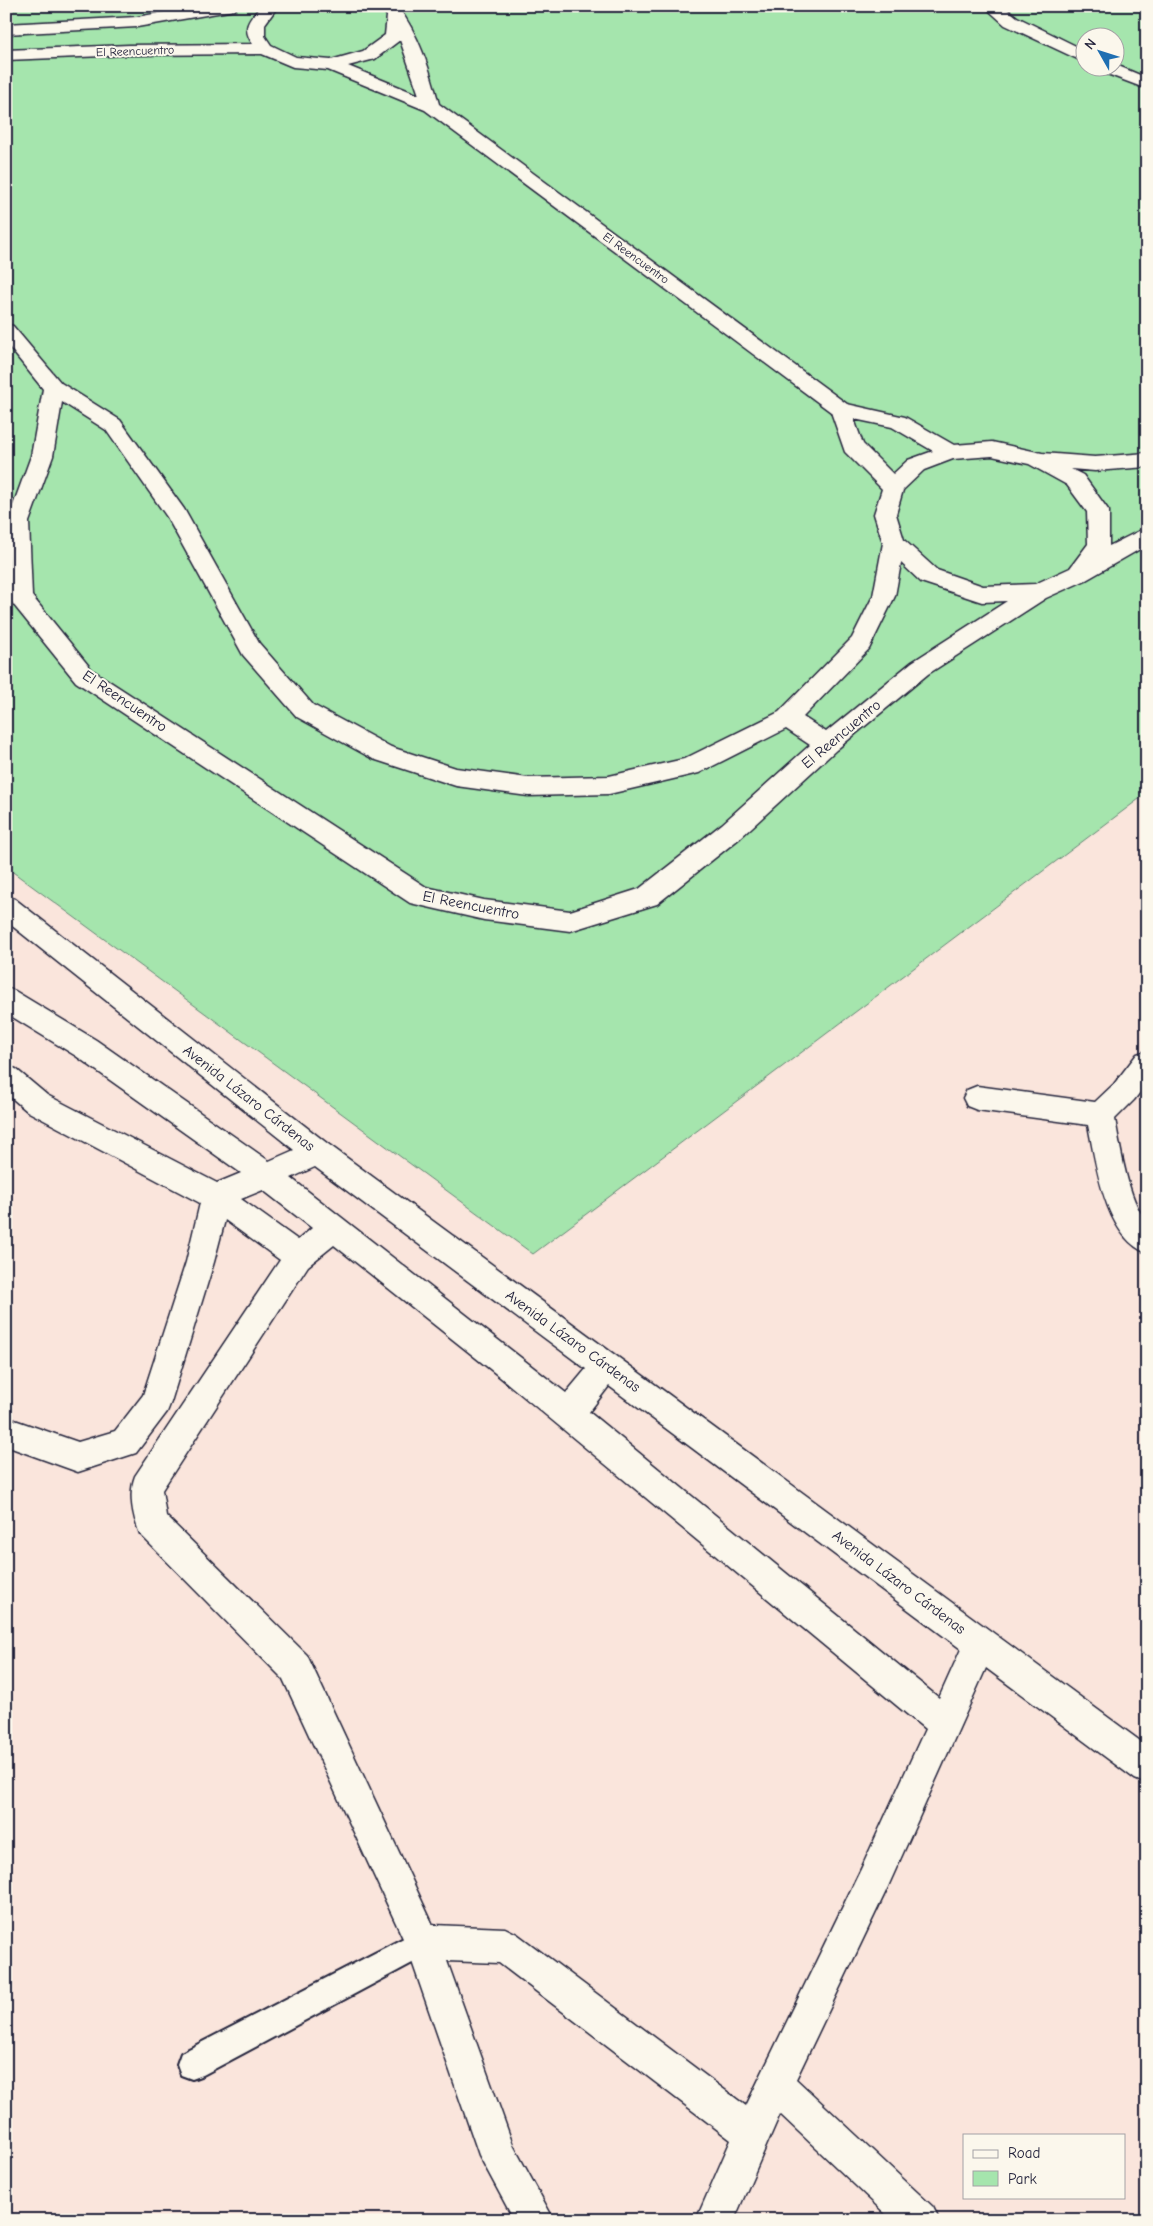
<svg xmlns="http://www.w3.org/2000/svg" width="1153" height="2226" viewBox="0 0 1153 2226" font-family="'Comic Neue',sans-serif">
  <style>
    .green { fill: #a5e5ad; stroke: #648474; fill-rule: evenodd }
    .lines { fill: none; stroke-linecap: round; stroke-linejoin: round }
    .lane-casing { stroke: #22223b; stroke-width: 4 }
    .street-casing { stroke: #22223b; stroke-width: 3 }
    .lane { fill: #fbf7ec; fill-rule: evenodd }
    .street { fill: #fbf7ec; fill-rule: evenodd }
    .labels { text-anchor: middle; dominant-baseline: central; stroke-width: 4; stroke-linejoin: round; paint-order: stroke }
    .far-street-label { font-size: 12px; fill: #22223b; stroke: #fbf7ec }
    .street-label { font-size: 15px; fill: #22223b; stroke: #fbf7ec }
  </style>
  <rect width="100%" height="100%" fill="#fae5dc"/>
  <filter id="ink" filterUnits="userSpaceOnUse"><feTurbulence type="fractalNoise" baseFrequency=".02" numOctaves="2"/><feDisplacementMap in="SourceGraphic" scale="10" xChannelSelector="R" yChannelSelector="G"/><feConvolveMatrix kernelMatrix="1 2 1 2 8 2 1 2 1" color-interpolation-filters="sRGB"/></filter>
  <g filter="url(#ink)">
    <path class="green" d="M6,6H1147V793L533,1254L6,867ZM1086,38H1116V68H1086Z"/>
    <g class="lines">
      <g class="lane-casing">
        <path id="lane" d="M423,1928L433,1932L437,1942L433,1952L203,2075L192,2079L181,2075L177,2064L181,2053Z"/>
      </g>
      <g class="street-casing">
        <g id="street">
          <path d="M198,6H237L235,10L229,11L137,27L6,34V24L137,17Z"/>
          <path d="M261,6H278L265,24V36L271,45L296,57L331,60L363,51L385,35L387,16L380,6H397C419,34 430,70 439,104L847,404L905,417L954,445L992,442L1042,453L1095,457L1147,453V467L1095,471L1071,469L1083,475L1109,511V546L1147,527V545L1086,580L1046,598L928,674L836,750L740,838L657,904L570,931L484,920L410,903L76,682L13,604L10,598L7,522L31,456L43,389L6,343V324L13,326L61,383L120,420L184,509L259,643L313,705L391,747L456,768L528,778L609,776L684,759L779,712L852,638L873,596L883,543L874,514L882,489L845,452L831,412L425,110L328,70L293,67L262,54L129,55L6,60V50L129,45L253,44C241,27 249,20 261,6ZM400,40L419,95L348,66L375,59ZM62,402L106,430L167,517L243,655L297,717L373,759L456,786L528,796L609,794L699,773L786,729L810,745L722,824L639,889L570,911L484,900L426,887L92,670L32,596L29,522L53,456ZM854,419L892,427L933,451L908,460L893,474L863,444ZM992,456L1029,464L1067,485L1087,512L1088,544L1070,568L1035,584L983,586L937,570L904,540L896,514L903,490L924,470L953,459ZM901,563L921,582L982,602L1007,601L912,662L826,732L803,717L869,649L895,596Z"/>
          <path d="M984,6H1003L1017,17L1086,51V63L1005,25Z"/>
          <path d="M1116,65L1147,78V89L1102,72L1099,68H1116Z"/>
          <path d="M6,896L15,899L328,1144L1147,1746V1784L1135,1779L986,1668L886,1891L796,2079L933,2207L939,2220H892L780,2114L734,2220H696L731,2140L499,1963L447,1961L513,2145L554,2220H514L479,2155L407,1947L283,1679L140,1534C133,1517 128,1494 135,1476L280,1260L225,1220L214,1262L171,1402L167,1412L136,1453L78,1472L6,1446V1417L78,1442L115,1431L143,1395L186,1262L200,1203L27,1111L6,1093V1066L16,1069L47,1095L217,1183L241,1173L76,1056L6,1013V988L15,991L96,1040L269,1161L294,1150L6,921ZM315,1167L586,1369L566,1393L291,1178ZM263,1190L312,1228L298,1240L241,1199ZM334,1245L500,1377L925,1729L862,1867L746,2106L517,1934L505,1928L433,1925L307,1655L166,1516L162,1490L308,1266ZM609,1386L961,1649L939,1698L589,1412Z"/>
          <path d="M1147,1051V1083L1134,1100L1115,1119C1120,1145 1128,1202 1147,1221V1253C1105,1237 1096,1164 1088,1125L977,1110L967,1106L963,1098L967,1090L977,1086L1095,1102L1114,1084L1137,1054Z"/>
        </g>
      </g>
      <use href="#lane" class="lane"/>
      <use href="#street" class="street"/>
    </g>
  </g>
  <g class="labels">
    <g class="far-street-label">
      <text transform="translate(135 51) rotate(-2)">El Reencuentro</text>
      <text transform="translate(636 258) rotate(36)">El Reencuentro</text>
    </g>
    <g class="street-label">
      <text transform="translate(125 701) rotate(34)">El Reencuentro</text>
      <text transform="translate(841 734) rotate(-40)">El Reencuentro</text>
      <text transform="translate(471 905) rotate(11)">El Reencuentro</text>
      <text transform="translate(249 1098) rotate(38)">Avenida Lázaro Cárdenas</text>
      <text transform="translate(573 1341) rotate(36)">Avenida Lázaro Cárdenas</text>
      <text transform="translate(899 1582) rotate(37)">Avenida Lázaro Cárdenas</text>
    </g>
  </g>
  <rect width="1153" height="2226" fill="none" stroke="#fbf7ec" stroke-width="25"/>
  <rect x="12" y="12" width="1128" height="2201" fill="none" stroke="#22223b" stroke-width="2" filter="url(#ink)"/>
  <rect x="963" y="2134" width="162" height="65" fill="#fbf7ec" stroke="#a4a2a5"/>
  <rect x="973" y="2150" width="25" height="8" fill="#fbf7ec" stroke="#a4a2a5"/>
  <text x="1008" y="2158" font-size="15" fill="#22223b">Road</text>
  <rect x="973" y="2171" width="25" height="15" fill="#a5e5ad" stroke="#a4a2a5"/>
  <text x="1008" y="2184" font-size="15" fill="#22223b">Park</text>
  <g transform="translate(1100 52) rotate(309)"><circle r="24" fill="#fbf7ec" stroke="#a4a2a5"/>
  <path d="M0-4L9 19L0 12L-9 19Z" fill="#1f6fb2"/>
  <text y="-8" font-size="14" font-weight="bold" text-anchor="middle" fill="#22223b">N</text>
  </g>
</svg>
